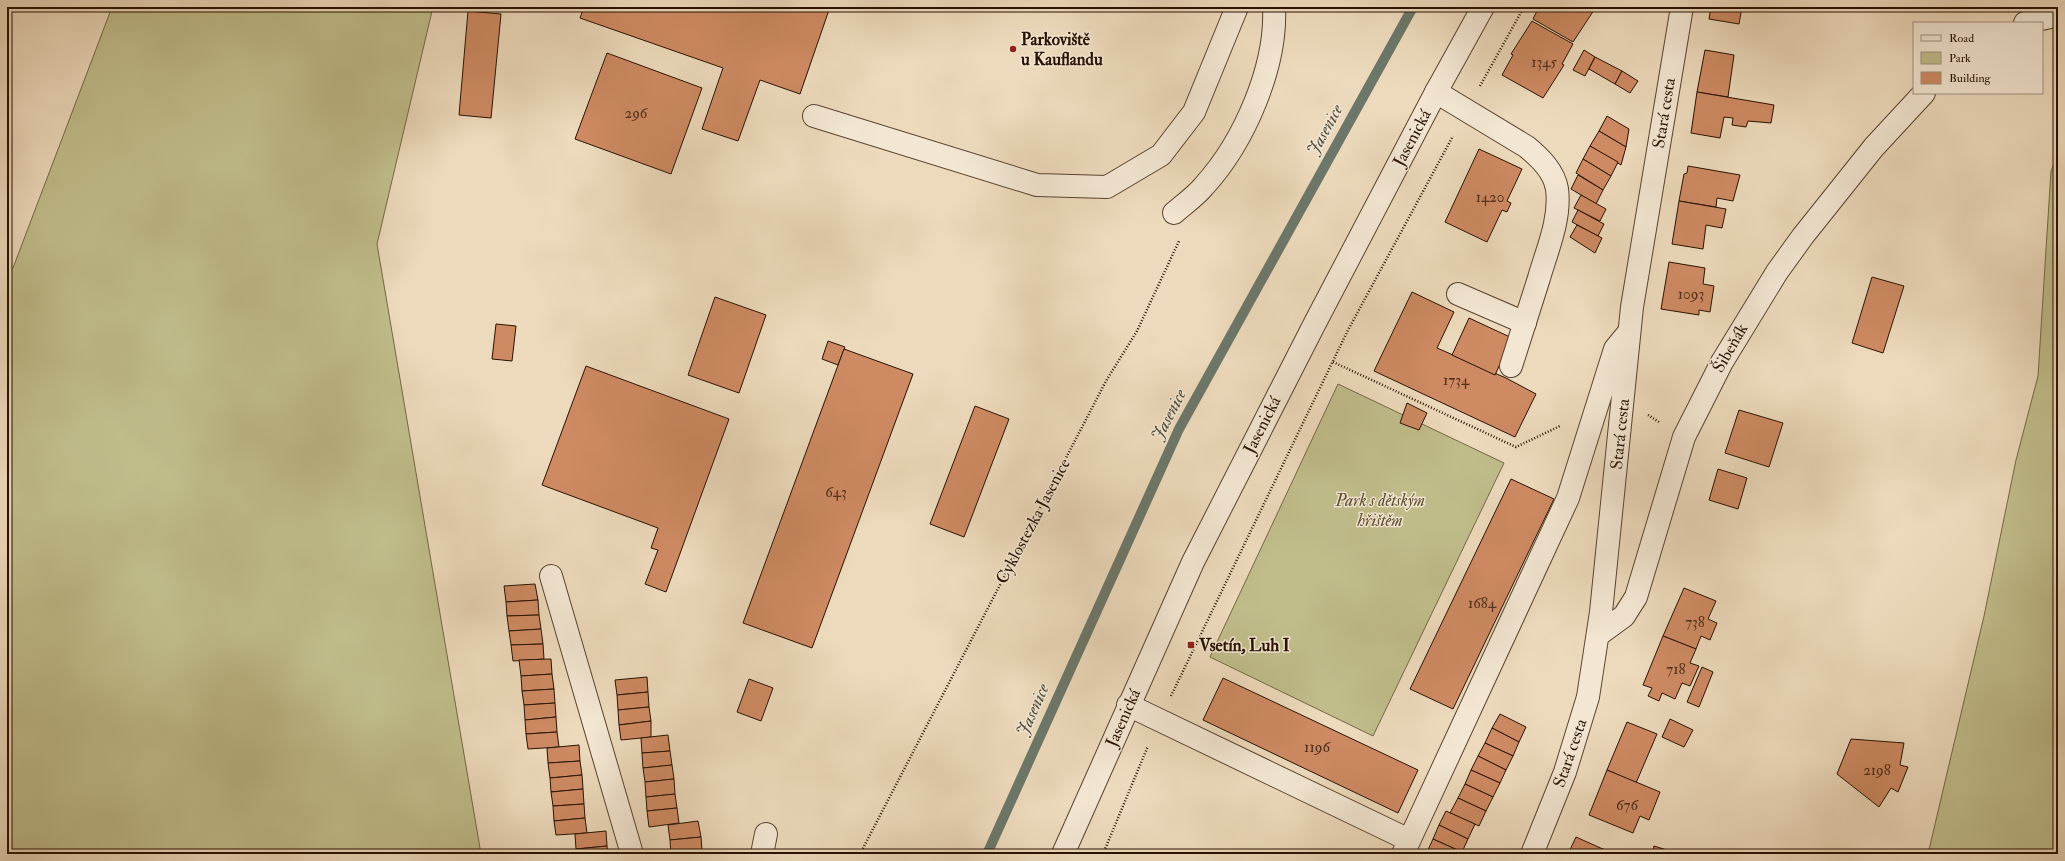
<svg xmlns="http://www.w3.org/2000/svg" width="2065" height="861" viewBox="0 0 2065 861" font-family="'IM FELL Double Pica',serif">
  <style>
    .green { fill: #c0bd8b; stroke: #746746 }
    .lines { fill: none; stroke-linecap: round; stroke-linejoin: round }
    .stream { stroke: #6c776a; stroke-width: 10 }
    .building { fill: #ce8a63; stroke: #281100 }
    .minor-casing { stroke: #59432f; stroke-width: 24 }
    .path { stroke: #281100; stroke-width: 2.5; stroke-dasharray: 1 2; stroke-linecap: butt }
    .minor { stroke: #f3e7d3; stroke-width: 22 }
    .poi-dot { fill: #8f2418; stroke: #f3e7d3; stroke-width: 1.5 }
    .labels { text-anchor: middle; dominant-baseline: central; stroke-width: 3; stroke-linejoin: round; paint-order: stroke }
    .number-label { font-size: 15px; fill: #522f19 }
    .poi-label { font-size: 17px; font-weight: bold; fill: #281100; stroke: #f3e7d3; text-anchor: start }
    .street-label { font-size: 17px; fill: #281100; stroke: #f3e7d3 }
    .park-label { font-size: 17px; font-style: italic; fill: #5d4d31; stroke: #f3e7d3 }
    .water-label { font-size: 18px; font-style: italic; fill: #504c3e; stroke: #f3e7d3 }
  </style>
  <rect width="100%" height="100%" fill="#eddabc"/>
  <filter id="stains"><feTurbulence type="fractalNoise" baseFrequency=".005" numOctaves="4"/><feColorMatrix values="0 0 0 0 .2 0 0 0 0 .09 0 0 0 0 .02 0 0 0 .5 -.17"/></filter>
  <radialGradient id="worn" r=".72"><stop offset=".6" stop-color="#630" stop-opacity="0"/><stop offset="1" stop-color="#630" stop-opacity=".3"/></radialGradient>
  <g class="green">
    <path d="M112,7H433L377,244L481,854H7V268H13Z"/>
    <path d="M2058,154V854H1928L1984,616L2016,460L2038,376L2051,171Z"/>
    <path d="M1338,384L1504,463L1373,736L1210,657Z"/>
  </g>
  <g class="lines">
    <path class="stream" d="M987,854L1179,429L1413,7"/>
  </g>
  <g class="building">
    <path d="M584,7H830L800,94L760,80L738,141L702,129L723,68L580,18Z"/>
    <path d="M1539,7H1593L1592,9L1594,10L1573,42L1533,19Z"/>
    <path d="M1711,7H1742L1739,24L1709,19Z"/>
    <path d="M1962,7H1993L1992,10L1962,9Z"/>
    <path d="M468,11L501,14L491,118L459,115Z"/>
    <path d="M1532,21L1573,44L1562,64L1564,65L1543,98L1502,75L1513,55L1511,54Z"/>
    <path d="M1584,50L1595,57L1585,76L1573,70Z"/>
    <path d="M1705,50L1734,55L1728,97L1697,92Z"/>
    <path d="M607,53L702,88L671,174L575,139Z"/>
    <path d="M1595,57L1622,71L1615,84L1589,69Z"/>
    <path d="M1622,71L1638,81L1630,93L1615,84Z"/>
    <path d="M1697,92L1774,105L1771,123L1748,121L1746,127L1732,125L1733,118L1724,117L1720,138L1691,133Z"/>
    <path d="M1607,116L1629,129L1626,147L1599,131Z"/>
    <path d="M1599,131L1626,147L1621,165L1590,146Z"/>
    <path d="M1590,146L1618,162L1611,176L1583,159Z"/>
    <path d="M1479,149L1522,169L1507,201L1511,203L1507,212L1502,210L1487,242L1445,222Z"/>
    <path d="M1583,159L1611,176L1603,190L1576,173Z"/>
    <path d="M1688,166L1740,175L1733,201L1717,198L1716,207L1679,201L1684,174L1687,173Z"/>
    <path d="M1578,175L1603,190L1596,204L1571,189Z"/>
    <path d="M1581,195L1606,209L1600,221L1574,208Z"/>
    <path d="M1679,201L1726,209L1722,228L1706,225L1703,249L1672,244Z"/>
    <path d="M1578,210L1604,224L1598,236L1572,222Z"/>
    <path d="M1577,225L1602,238L1595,253L1570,237Z"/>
    <path d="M1669,262L1705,268L1703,284L1714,286L1710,312L1699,310V315L1661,309Z"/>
    <path d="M1872,277L1904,286L1883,353L1852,343Z"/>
    <path d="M1412,292L1454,312L1437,348L1506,378L1536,394L1515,437L1374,371Z"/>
    <path d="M715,297L766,315L739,393L688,375Z"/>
    <path d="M1469,318L1512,338L1495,375L1452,355Z"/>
    <path d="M496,324L516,326L512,361L492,359Z"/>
    <path d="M828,341L845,347L838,365L822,359Z"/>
    <path d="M844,349L913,374L812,648L743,623Z"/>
    <path d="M586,366L729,419L666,592L645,584L658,550L651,548L658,528L542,485Z"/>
    <path d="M1407,403L1427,413L1419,430L1400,423Z"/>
    <path d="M975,406L1009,419L964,537L930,524Z"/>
    <path d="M1739,410L1783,423L1769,467L1725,453Z"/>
    <path d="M1718,469L1747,478L1738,509L1709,500Z"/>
    <path d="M1511,479L1554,499L1453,709L1410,689Z"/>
    <path d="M535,584L538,600L506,602L504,586Z"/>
    <path d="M1684,588L1716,601L1708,619L1717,623L1710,640L1701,636L1696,649L1663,636Z"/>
    <path d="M538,600L539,615L507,616L506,602Z"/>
    <path d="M539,615L541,629L509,631L507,616Z"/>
    <path d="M541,629L543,644L511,645L509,631Z"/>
    <path d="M1663,636L1696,649L1690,663L1699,666L1690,686L1682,683L1675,699L1662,693L1659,701L1648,696L1652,688L1643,685Z"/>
    <path d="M543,644L544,659L513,661L511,645Z"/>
    <path d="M551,659L552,674L521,676L519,660Z"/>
    <path d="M1702,667L1713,672L1699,707L1687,702Z"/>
    <path d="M552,674L554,689L522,691L521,676Z"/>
    <path d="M647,677L648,692L617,695L615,680Z"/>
    <path d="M1223,678L1418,770L1398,813L1203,720Z"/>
    <path d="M749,679L773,688L761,721L737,712Z"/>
    <path d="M554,689L555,703L524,705L522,691Z"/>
    <path d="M648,692L649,707L618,710L617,695Z"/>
    <path d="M555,703L556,717L525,720L524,705Z"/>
    <path d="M649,707L651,721L619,725L618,710Z"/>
    <path d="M1500,714L1526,727L1519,742L1492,728Z"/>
    <path d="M556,717L557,732L526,734L525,720Z"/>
    <path d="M1670,719L1693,730L1684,747L1662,737Z"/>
    <path d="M651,721V737L621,740L619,725Z"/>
    <path d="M1627,722L1657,734L1636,783L1607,770Z"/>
    <path d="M1492,728L1519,742L1513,756L1485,743Z"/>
    <path d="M557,732L559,747L528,749L526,734Z"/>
    <path d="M668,735L670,751L642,753L641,738Z"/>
    <path d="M1851,739L1904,743L1900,765L1908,767L1898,792L1891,788L1879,807L1837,774Z"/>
    <path d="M1485,743L1513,756L1506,770L1478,756Z"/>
    <path d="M579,745L580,761L548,763L547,748Z"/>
    <path d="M670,751L672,765L643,768L642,753Z"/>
    <path d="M1478,756L1506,770L1500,783L1471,770Z"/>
    <path d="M580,761L582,775L550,778L548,763Z"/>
    <path d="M672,765L674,779L645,782L643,768Z"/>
    <path d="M1471,770L1500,783L1493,797L1465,784Z"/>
    <path d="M1607,770L1660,792L1649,820L1640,816L1633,833L1589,815Z"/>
    <path d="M582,775L583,789L551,792L550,778Z"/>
    <path d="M674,779L675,794L646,797L645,782Z"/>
    <path d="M1465,784L1493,797L1486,811L1458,798Z"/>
    <path d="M583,789L584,804L553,806L551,792Z"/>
    <path d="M675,794L677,808L647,811L646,797Z"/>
    <path d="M1458,798L1486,811L1479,826L1450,813Z"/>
    <path d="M584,804L585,818L554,821L553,806Z"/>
    <path d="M677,808L679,823L649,827L647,811Z"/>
    <path d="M1446,811L1475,824L1468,839L1439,825Z"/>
    <path d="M585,818L587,833L556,835L554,821Z"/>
    <path d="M698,821L701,837L670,840L668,825Z"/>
    <path d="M1439,825L1468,839L1462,852L1433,839Z"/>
    <path d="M606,831L607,846L576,849L575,834Z"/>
    <path d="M701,837L702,851L671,854L670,840Z"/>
    <path d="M1576,837L1614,854H1568Z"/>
    <path d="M1433,839L1462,852L1461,854H1431L1427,852Z"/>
    <path d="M607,846L608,854H577L576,849Z"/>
    <path d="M1654,846L1673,852L1672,854H1652Z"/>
  </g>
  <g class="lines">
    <g class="minor-casing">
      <g id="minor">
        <path d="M2025,23L2058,15"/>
        <path d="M1436,92L1527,147C1540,158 1554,171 1557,189C1561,219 1547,250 1539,278C1530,307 1520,337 1511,366"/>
        <path d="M814,116L1037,185L1107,187L1161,155L1194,112L1237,7"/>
        <path d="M1174,213C1184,204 1196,196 1204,186C1244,142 1277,67 1274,7"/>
        <path d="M1458,294L1525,323"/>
        <path d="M551,576L632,854"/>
        <path d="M1598,635L1624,616L1636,597L1684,437L1722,362L1777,272L1803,236L1874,147L1924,93"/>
        <path d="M1128,705L1409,840"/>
        <path d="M762,854L766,834"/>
        <path d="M1063,854L1193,562L1315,323L1436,92L1483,7"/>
        <path d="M1403,854L1568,498L1615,349L1629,332"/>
        <path d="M1532,854L1565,772L1588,697L1601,612L1632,307L1682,7"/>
      </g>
    </g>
    <g class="path">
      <path d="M1480,86L1524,7"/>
      <path d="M1333,362L1516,447L1560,426"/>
      <path d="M1648,415L1659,422"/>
      <path d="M1171,696L1347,332L1453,136"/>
      <path d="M860,854L1106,381L1137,331L1179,241"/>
      <path d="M1103,854L1148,746"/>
    </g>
    <use href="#minor" class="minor"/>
  </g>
  <g class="poi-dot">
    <circle cx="1013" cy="49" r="4"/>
    <rect x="1187" y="641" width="8" height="8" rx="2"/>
  </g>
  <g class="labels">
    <g class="number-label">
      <text x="1544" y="62">1345</text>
      <text x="636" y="113">296</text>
      <text x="1490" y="197">1420</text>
      <text x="1691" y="294">1093</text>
      <text x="1456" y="380">1734</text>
      <text x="836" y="492">643</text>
      <text x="1482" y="603">1684</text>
      <text x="1695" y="622">738</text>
      <text x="1676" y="669">718</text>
      <text x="1317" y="747">1196</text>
      <text x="1877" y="770">2198</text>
      <text x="1627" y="805">676</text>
    </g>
    <g class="poi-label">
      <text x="1021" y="39">Parkoviště<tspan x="1021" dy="20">u Kauflandu</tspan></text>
      <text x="1199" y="645">Vsetín, Luh I</text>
    </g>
    <g class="street-label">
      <text transform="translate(1664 113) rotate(-81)">Stará cesta</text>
      <text transform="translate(1412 138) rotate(-62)">Jasenická</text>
      <text transform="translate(1730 348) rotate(-60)">Šibeňák</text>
      <text transform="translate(1262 425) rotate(-63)">Jasenická</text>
      <text transform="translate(1620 434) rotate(-84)">Stará cesta</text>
      <text transform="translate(1033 521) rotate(-62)">Cyklostezka Jasenice</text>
      <text transform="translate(1123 718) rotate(-66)">Jasenická</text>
      <text transform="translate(1570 753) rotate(-71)">Stará cesta</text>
    </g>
    <g class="park-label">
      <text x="1380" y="500">Park s dětským<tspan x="1380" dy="20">hřištěm</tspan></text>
    </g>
    <g class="water-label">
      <text transform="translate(1325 130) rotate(-61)">Jasenice</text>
      <text transform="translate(1169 415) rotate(-63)">Jasenice</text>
      <text transform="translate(1033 710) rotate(-66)">Jasenice</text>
    </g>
  </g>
  <rect width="2065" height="861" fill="none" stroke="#eddabc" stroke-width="24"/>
  <rect x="8" y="8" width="2049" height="845" fill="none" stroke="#281100" stroke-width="2"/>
  <rect x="12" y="12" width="2041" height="837" fill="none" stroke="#281100"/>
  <rect x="1913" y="22" width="130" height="72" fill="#f3e7d3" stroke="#a2917f"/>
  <rect x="1921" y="35" width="20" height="6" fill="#f3e7d3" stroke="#a2917f"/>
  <text x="1949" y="42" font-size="12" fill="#281100">Road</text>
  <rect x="1921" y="52" width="20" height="12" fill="#c0bd8b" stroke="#a2917f"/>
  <text x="1949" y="62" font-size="12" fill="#281100">Park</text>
  <rect x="1921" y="72" width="20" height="12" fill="#ce8a63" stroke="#a2917f"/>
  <text x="1949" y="82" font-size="12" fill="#281100">Building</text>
  <rect width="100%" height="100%" filter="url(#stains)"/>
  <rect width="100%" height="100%" fill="url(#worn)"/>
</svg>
